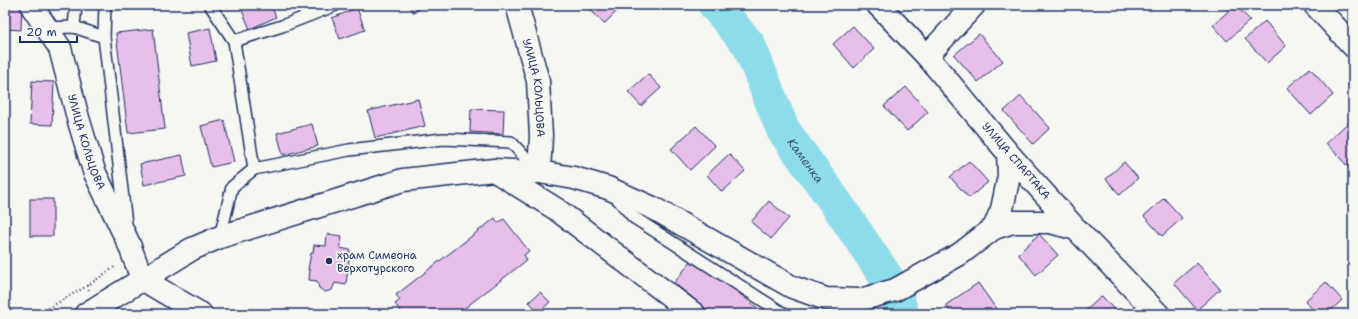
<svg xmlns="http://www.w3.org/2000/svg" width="1358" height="319" viewBox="0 0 1358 319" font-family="'Shantell Sans',sans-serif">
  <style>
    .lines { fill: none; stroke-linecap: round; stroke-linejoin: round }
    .river { stroke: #8ddcea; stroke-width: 34 }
    .building { fill: #e7c0e9; stroke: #1b2f5e }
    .lane-casing { stroke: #1b2f5e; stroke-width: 14 }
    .street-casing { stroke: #1b2f5e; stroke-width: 25 }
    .secondary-casing { stroke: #1b2f5e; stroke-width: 25 }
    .path { stroke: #1b2f5e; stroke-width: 2.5; stroke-dasharray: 1 3; stroke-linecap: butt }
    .lane { stroke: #f6f6f2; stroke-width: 11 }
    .street { stroke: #f6f6f2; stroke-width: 22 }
    .secondary { stroke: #f6f6f2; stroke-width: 22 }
    .poi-dot { fill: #1b2f5e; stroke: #f6f6f2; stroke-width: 1.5 }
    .labels { text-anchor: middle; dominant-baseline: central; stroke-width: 3.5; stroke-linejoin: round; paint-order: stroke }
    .street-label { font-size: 11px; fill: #1b2f5e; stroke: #f6f6f2 }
    .poi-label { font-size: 11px; fill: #1b2f5e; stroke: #f6f6f2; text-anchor: start }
    .water-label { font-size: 12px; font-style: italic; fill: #385a81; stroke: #f6f6f2 }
  </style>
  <rect width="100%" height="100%" fill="#f6f6f2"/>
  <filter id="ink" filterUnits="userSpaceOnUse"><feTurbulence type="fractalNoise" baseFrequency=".025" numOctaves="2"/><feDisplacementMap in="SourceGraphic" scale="8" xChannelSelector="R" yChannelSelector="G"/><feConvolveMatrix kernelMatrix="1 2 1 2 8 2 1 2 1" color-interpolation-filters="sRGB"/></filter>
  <g filter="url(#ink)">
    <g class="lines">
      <path class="river" id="s1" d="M715,5L749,45L783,130L834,200L895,290L902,314"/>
    </g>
    <g class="building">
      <path d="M5,5H22L21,30L5,29Z"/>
      <path d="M243,5H271L276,17L250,29L240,6Z"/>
      <path d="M408,5H424L414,13Z"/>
      <path d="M594,5H615L619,9L604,24L590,9Z"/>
      <path d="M1235,5L1250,20L1227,41L1213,25Z"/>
      <path d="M357,8L365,30L340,39L332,18Z"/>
      <path d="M1265,21L1286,46L1267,63L1245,39Z"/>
      <path d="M853,26L874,49L854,68L833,44Z"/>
      <path d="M210,28L216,61L192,66L186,33Z"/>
      <path d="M153,29L165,129L128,133L116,33Z"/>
      <path d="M979,34L1003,61L978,82L954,55Z"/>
      <path d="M1310,68L1333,95L1311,115L1287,88Z"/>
      <path d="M648,74L661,88L641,106L628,92Z"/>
      <path d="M32,81L54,82L52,125L30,124Z"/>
      <path d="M906,87L928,112L907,131L884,106Z"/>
      <path d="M1021,96L1050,128L1033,144L1004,111Z"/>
      <path d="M418,99L425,126L375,138L368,111Z"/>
      <path d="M471,109L504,110L503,134L470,132Z"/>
      <path d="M224,120L234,162L211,167L201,126Z"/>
      <path d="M1351,120L1353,122V166L1350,169L1326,143Z"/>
      <path d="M312,124L318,146L283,155L277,133Z"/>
      <path d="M696,126L715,146L690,170L671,149Z"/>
      <path d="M729,154L745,171L722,192L707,175Z"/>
      <path d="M182,155L186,176L144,185L140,164Z"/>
      <path d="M969,161L988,182L969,198L950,177Z"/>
      <path d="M1124,162L1138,178L1120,195L1106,179Z"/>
      <path d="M1164,198L1182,218L1162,236L1144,216Z"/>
      <rect x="30" y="199" width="23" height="37"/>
      <path d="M769,201L789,218L771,239L751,222Z"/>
      <path d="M495,218L498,223L504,219L529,251L524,255L527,260L457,314H403L395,304L400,300L396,295Z"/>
      <path d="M327,234L342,236L340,248L350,250L346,285L335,283L332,290L325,292L319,288L317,281L309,280L310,270H308L311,253H313L314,245L326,246Z"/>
      <path d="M1039,234L1058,255L1036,275L1018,254Z"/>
      <path d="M694,257L765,314H713L674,283Z"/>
      <path d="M1197,263L1220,289L1197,310L1174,283Z"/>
      <path d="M1326,282L1342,300L1327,314H1317L1305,301Z"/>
      <path d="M978,283L997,310L990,314H952L946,305Z"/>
      <path d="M540,292L550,302L539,312L529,302Z"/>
      <path d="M1102,296L1118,314H1082Z"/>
    </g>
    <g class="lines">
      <g class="lane-casing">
        <g id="lane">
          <path d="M210,5L234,41L254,169"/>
          <path d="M74,27L76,5"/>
          <path d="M46,28L74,27L104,37L126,224"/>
          <path d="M104,37L105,5"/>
          <path d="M234,41L282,26L336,5"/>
          <path d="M615,196L633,217L784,314"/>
          <path d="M220,237L232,187L254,169L349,150L443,139L511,142L538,172"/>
        </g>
      </g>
      <g class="street-casing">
        <g id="street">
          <path id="s2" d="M32,5L33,8L60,48L78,118L94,171L129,244L142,279L201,314"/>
          <path id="s3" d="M517,5L538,81L541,136L539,172"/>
          <path d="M878,5L927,56"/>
          <path d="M1315,5L1353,46"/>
          <path d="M1008,153L1076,229"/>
        </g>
      </g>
      <g class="secondary-casing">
        <g id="secondary">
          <path d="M974,5L927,56L1008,153L1009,176L1002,209L994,228"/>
          <path d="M495,171L556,209L694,314"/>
          <path d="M86,314L192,249L220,237L403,180L494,170L539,172L574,178L608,188L655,209L792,287L826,299L860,300L895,290L960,254L994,228L1013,222H1050L1076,229L1158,314"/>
        </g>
      </g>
      <g class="path">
        <path d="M87,286L116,266"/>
        <path d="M38,314L87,286L89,290"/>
        <path d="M267,314L268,313"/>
      </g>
      <use href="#lane" class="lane"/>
      <use href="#street" class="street"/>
      <use href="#secondary" class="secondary"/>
    </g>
  </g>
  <circle class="poi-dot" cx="329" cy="261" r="4"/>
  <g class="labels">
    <g class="street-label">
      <text stroke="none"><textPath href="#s3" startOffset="85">УЛИЦА КОЛЬЦОВА</textPath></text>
      <text stroke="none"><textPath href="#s2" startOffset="149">УЛИЦА КОЛЬЦОВА</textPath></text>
      <text transform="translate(1016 161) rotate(49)">УЛИЦА СПАРТАКА</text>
    </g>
    <g class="poi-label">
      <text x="337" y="255">храм Симеона<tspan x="337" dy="13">Верхотурского</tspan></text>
    </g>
    <g class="water-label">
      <text stroke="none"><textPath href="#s1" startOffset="182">Каменка</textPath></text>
    </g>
  </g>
  <rect width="1358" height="319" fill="none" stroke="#f6f6f2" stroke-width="20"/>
  <rect x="10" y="10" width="1338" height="299" fill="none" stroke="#1b2f5e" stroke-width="1.5" filter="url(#ink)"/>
  <path d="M20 36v6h57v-6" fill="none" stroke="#1b2f5e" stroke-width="2"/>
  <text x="26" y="36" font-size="12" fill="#1b2f5e" stroke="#f6f6f2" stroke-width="3" paint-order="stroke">20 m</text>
</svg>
